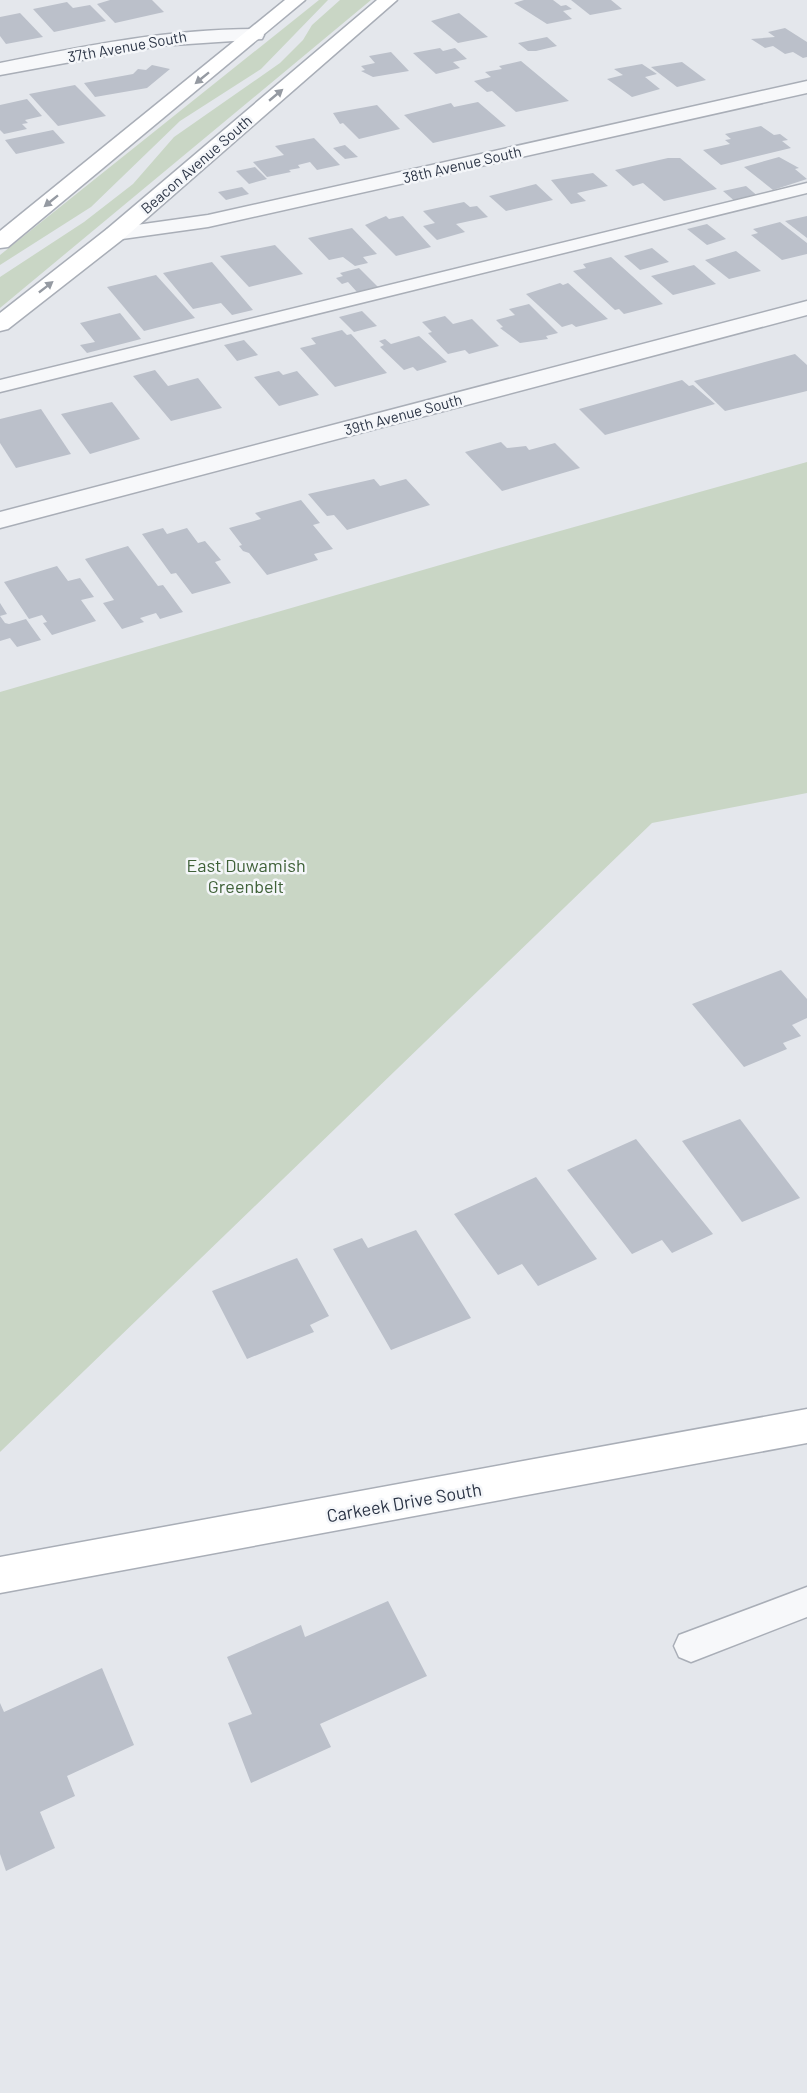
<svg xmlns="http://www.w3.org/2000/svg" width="807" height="2093" viewBox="0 0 807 2093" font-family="Barlow,sans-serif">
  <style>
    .green { fill: #c9d6c5 }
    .building { fill: #bbc0ca }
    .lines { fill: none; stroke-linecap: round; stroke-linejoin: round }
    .lane-casing { stroke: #a9aeb7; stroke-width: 3 }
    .street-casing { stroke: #a9aeb7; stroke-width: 3 }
    .secondary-casing { stroke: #a9aeb7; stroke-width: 3 }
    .lane { fill: #f7f8fa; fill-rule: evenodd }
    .street { fill: #f7f8fa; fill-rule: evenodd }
    .secondary { fill: #fff; fill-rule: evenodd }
    .oneway { fill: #959aa2 }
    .labels { text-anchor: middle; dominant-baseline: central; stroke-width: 5; stroke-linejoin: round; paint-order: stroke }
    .far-street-label { font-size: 15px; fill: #2b3445; stroke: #f4f6f9 }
    .park-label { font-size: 18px; fill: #3f6138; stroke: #f4f6f9 }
    .street-label { font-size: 18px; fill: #2b3445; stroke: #f4f6f9 }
  </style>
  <rect width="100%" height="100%" fill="#e4e7ec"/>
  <g class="green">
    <path d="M319,0H328L261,69L180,121L91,207L0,265V255Z"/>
    <path d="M340,0H371L0,308V277L84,222L133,184L174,137L280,63L303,40L312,25Z"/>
    <path d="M807,462V793L652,823L0,1452V692L499,548Z"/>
  </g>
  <g class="building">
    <path d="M110,0H152L164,12L115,23L97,4Z"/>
    <path d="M524,0H553L561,6L566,5L572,9L563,11L572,19L547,24L514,3Z"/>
    <path d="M571,0H611L622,9L590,15Z"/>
    <path d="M67,2L73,8L90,5L106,21L54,32L33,9Z"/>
    <path d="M20,13L43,37L6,44L0,36V17Z"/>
    <path d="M459,13L488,37L458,43L431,21Z"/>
    <path d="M785,28L807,42V57L803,58L793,52L785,54L773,46L765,48L751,39L775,37L768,32Z"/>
    <path d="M547,37L557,46L536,51H528L518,43Z"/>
    <path d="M440,48L443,51L455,48L467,59L453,62L460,68L436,74L413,53Z"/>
    <path d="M391,52L409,71L373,77L361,71L365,70L361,66L375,63L369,56Z"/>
    <path d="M521,61L569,101L516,112L492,91L487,92L474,81L491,77L485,72L502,69L499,66Z"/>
    <path d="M682,62L706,80L677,87L651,67Z"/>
    <path d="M642,64L657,74L645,77L660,89L632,97L607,79L623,75L614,69Z"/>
    <path d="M152,65L170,69L147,88L95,97L84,83L133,74L138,69L146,70Z"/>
    <path d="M75,85L106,116L58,126L29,94Z"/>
    <path d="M27,99L42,116L25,120L28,123L22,124L27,129L4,134L0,130V105Z"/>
    <path d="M478,102L506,126L433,143L404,115L451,103L454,107Z"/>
    <path d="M377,105L400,129L359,139L343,123L340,124L333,113Z"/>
    <path d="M761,126L774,135L780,134L788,140L782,141L791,148L721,165L703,150L730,144L725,140L731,139L725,134Z"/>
    <path d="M53,130L65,143L16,154L5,140Z"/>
    <path d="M314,138L340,165L317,170L310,162L298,165L300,168L289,170L291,172L267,177L253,162L284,155L275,146Z"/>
    <path d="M345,145L358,157L345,159L333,148Z"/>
    <path d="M779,157L799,168L795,169L807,179L773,190L744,167Z"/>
    <path d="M668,158H680L717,189L664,201L643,183L633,186L615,170Z"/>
    <path d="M255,167L267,179L249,184L236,171Z"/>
    <path d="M593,173L608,186L577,193L586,201L571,204L551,180Z"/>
    <path d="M536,184L553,200L506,211L489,196Z"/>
    <path d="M746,186L760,198L737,203L723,191Z"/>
    <path d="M242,187L249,194L226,200L218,192Z"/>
    <path d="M464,202L470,207L477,206L488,217L456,224L465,232L437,240L423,226L435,223L423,211Z"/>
    <path d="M386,216L389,219L403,216L431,247L396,256L365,225Z"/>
    <path d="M807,216V238L785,221Z"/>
    <path d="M780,222L807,243V254L782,260L751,235L758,233L753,229Z"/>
    <path d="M707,224L726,239L707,245L687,229Z"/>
    <path d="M352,228L377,254L363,257L368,263L355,266L343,257L329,260L308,238Z"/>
    <path d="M275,245L303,274L249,287L220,256Z"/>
    <path d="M652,248L669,262L640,270L624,256Z"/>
    <path d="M736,251L761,271L729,279L705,260Z"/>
    <path d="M611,257L663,304L624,314L619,309L615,310L573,271L586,268L583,264Z"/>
    <path d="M212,262L253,310L232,315L221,303L193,309L163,273Z"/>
    <path d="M694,265L716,284L673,295L651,276Z"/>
    <path d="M359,268L378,287L357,292L348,282L342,284L336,278L343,276L340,273Z"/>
    <path d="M156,275L195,318L144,331L107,287Z"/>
    <path d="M560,283L563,285L568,283L608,319L576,327L572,324L562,327L526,294Z"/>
    <path d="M529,304L558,333L546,336L548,339L520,343L500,328L503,327L496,320L515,315L509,309Z"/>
    <path d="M362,311L377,326L354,332L339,317Z"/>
    <path d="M120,313L141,339L87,353L80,345L95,342L80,323Z"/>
    <path d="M445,316L453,324L472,319L499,346L469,354L465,350L448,354L428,333L432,332L422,322Z"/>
    <path d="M342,330L347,335L351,334L387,373L335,387L300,348L316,344L311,338Z"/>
    <path d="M419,336L447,362L417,371L413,367L404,370L380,347L384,345L379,341L385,339L391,344Z"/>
    <path d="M244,340L258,355L237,361L224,345Z"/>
    <path d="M795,354L807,365V391L725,411L694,381Z"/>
    <path d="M155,370L168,386L198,378L222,408L171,421L133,376Z"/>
    <path d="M279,371L283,375L297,371L319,395L279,406L254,377Z"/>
    <path d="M682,380L689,386L693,385L715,404L605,435L579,409Z"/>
    <path d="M112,402L140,439L90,454L61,414Z"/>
    <path d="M41,409L71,454L16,468L0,443V419Z"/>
    <path d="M501,442L507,448L526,446L529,450L555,443L580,468L502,491L465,452Z"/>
    <path d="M374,479L380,486L406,479L430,505L347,530L334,515L327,516L308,494Z"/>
    <path d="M301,500L320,523L313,525L333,549L314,554L318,560L267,575L249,553L243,551L239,546L242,545L229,528L261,519L255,513Z"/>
    <path d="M163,528L167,534L187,528L198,543L205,541L221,560L215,562L231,583L192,594L176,573L171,574L142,534Z"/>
    <path d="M128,546L158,586L163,585L183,612L160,619L156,613L140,618L144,622L122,629L103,603L114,600L85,559Z"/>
    <path d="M57,566L68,581L80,578L94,597L81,600L96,621L52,635L43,623L47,622L42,615L29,619L4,582Z"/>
    <path d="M0,603L7,614L0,616L5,623L9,624L26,619L41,640L17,647L10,638L0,641Z"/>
    <path d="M781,970L807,999V1018L792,1025L801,1036L783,1043L787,1049L744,1067L692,1004Z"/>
    <path d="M740,1119L800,1198L742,1222L682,1141Z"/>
    <path d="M636,1139L713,1234L672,1253L662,1240L632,1254L567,1170Z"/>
    <path d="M536,1177L597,1259L538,1286L522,1264L498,1275L454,1214Z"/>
    <path d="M416,1230L471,1318L391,1350L333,1249L362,1238L368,1248Z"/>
    <path d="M297,1258L329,1316L310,1325L314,1332L247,1359L212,1291Z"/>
    <path d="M388,1601L427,1676L320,1724L331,1747L251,1783L228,1723L252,1714L227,1657L301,1625L305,1637Z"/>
    <path d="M102,1668L134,1745L67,1776L75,1796L40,1812L55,1848L6,1871L0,1854V1703L4,1712Z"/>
  </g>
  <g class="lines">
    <g class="lane-casing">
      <g id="lane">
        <path d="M807,183V193L0,392V380Z"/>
        <path d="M807,1587V1617L691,1662L679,1657L674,1646L679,1635Z"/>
      </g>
    </g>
    <g class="street-casing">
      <g id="street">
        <path d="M255,29L262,31L264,35L262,39L158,46L0,75V63C85,46 168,29 255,29Z"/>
        <path d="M807,81V93L208,227L115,240L107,239L104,234L107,229L115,228L208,215Z"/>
        <path d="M807,301V315L0,528V512Z"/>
      </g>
    </g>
    <g class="secondary-casing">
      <g id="secondary">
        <path d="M285,0H305L8,247L0,248V231Z"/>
        <path d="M377,0H397L123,239L8,329L0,331V313L107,229Z"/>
        <path d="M807,1409V1443L0,1593V1557Z"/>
      </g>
    </g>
    <use href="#lane" class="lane"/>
    <use href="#street" class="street"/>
    <use href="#secondary" class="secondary"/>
  </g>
  <defs><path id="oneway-solid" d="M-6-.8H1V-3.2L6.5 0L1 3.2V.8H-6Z" transform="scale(1.5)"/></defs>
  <g class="oneway">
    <use href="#oneway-solid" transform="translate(202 78) rotate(141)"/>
    <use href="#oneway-solid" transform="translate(276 95) rotate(-40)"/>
    <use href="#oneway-solid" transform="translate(51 201) rotate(141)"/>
    <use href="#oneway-solid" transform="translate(46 287) rotate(-38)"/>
  </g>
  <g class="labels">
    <g class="far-street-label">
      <text transform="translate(127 46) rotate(-10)">37th Avenue South</text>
      <text transform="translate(196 164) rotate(-41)">Beacon Avenue South</text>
      <text transform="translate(462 164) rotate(-13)">38th Avenue South</text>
      <text transform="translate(403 414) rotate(-15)">39th Avenue South</text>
    </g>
    <g class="park-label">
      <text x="246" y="865">East Duwamish<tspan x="246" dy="21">Greenbelt</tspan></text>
    </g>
    <g class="street-label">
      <text transform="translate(404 1502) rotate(-10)">Carkeek Drive South</text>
    </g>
  </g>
</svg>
